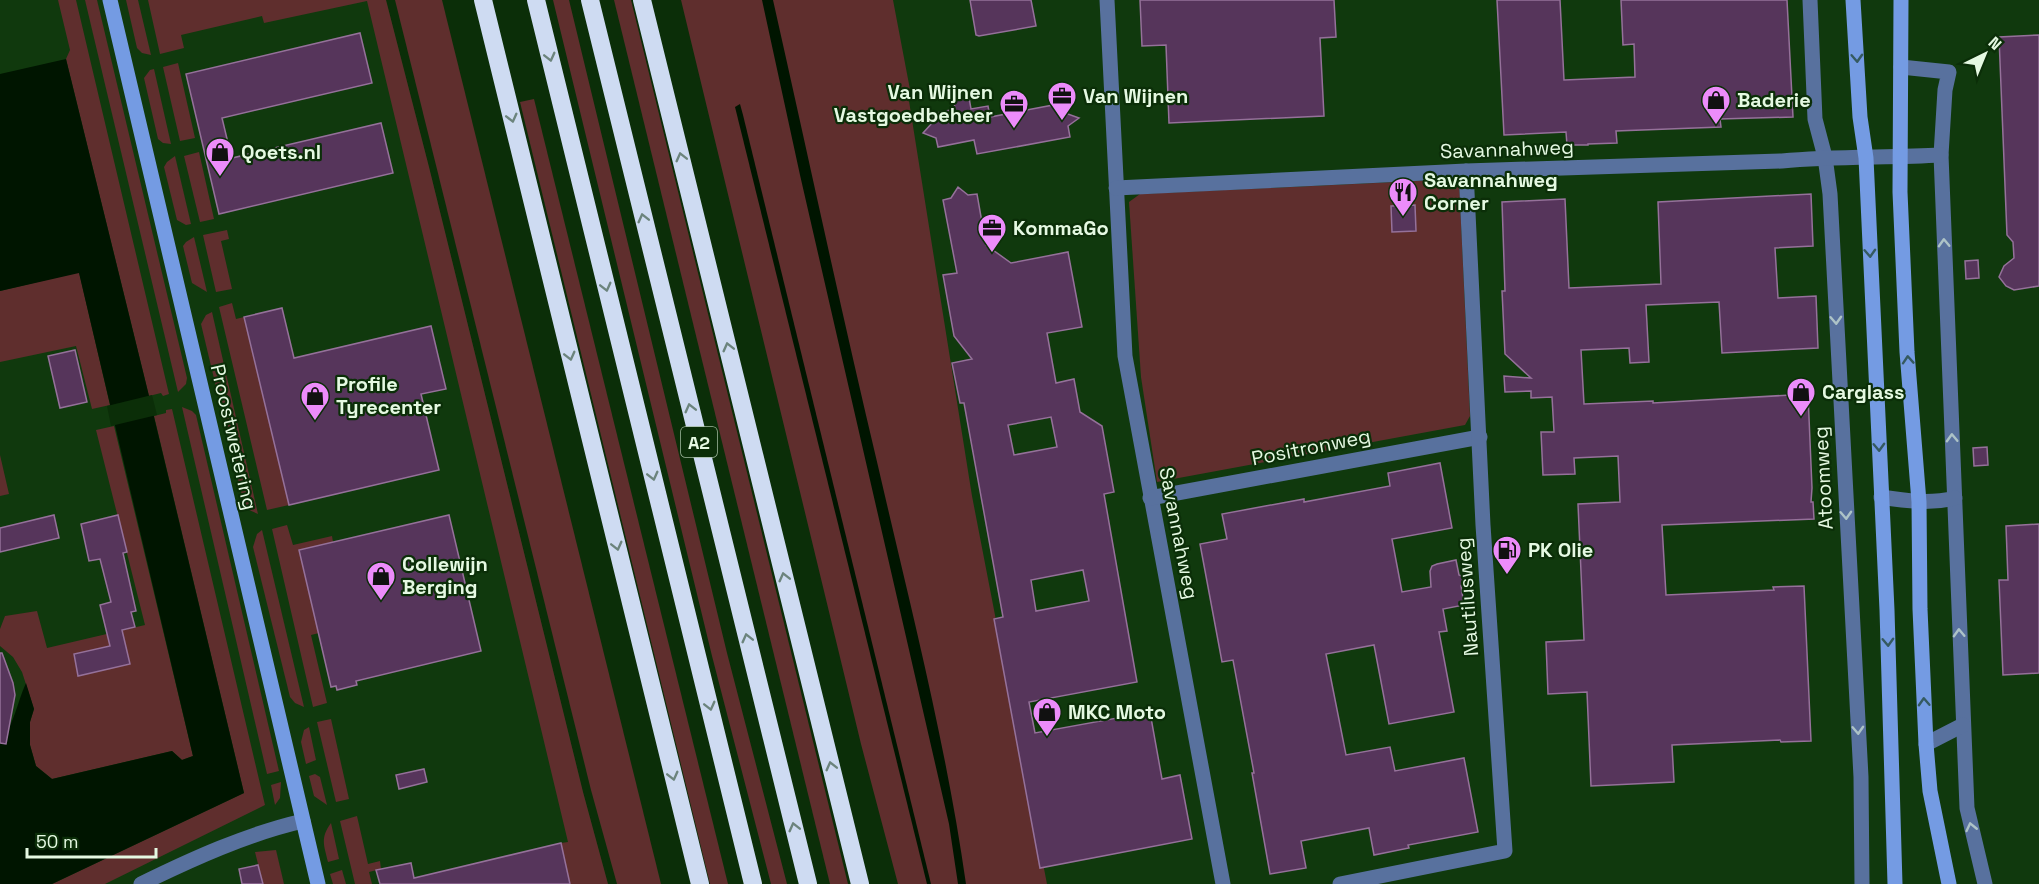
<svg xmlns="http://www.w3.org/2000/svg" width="2039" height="884" viewBox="0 0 2039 884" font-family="'Space Grotesk',sans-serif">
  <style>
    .built { fill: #10390d }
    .green { fill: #5f2e2d }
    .water { fill: #001500 }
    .pier { fill: #0b2e08 }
    .building { fill: #56355b; stroke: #95719a; stroke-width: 1.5; fill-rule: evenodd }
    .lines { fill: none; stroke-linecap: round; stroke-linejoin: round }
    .street { stroke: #58719e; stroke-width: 15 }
    .secondary { stroke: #749be3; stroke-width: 15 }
    .highway { stroke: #cedbf2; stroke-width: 18 }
    .oneway { stroke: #6c847d }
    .oneway2 { stroke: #355a60 }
    .oneway3 { stroke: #adc3c7 }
    .labels { text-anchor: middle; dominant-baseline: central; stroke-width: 4.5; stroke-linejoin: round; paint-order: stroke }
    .shield { fill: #0b2e08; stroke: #a4bca1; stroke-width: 1.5 }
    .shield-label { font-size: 18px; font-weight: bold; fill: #e5f9e2 }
    .poi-label { font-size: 20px; font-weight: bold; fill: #e5f9e2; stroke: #0b2e08; text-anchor: start }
    .street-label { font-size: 20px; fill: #e5f9e2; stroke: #0b2e08 }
  </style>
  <rect width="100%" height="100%" fill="#0b2e08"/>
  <g class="built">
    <path d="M0,0H386L429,167L583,792L608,884H0Z"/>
    <path d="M777,0H2039V884H982Z"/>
  </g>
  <g class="green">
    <path d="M58,0H76L169,394L163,396L161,393L149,396L66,59L70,50Z"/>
    <path d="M85,0H97L187,378L186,384L178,392Z"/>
    <path d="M126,0H138L151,55L142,53L137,48Z"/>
    <path d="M148,0H386L429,167L583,792L608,884H570L561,843L568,842L367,1L264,23L262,16L181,35L184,48L160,54Z"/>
    <path d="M395,0H442L661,884H617L591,790Z"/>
    <path d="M553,0H569L727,653L787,884H771L712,656Z"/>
    <path d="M614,0H631L848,884H830Z"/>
    <path d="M681,0H893L912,100L909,101L972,496L1047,884H898L861,744Z"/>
    <path d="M178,63L195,138L180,141L163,67Z"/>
    <path d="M154,69L171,144L163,143L158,139L144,78L150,70Z"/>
    <path d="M534,99L728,884H710L520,102Z"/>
    <path d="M199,152L214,219L200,222L184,156Z"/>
    <path d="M175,156L191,224L186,225L177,220L164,167L167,162Z"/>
    <path d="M1459,179L1470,416L1465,425L1157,482L1141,377L1129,202L1140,194Z"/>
    <path d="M227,230L229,239L221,241L232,289L216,292L203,235Z"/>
    <path d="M194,237L207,292L192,283L183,246L186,242Z"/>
    <path d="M79,272L110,405L92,409L76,346L0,362V291Z"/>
    <path d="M232,303L236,319L244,317L289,505L267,510L219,307Z"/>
    <path d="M212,312L258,514L249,510L244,504L201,324L206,315Z"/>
    <path d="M182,407L192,411L196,415L279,771L267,774Z"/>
    <path d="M172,409L265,805L105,884H52L244,793L154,416L166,413V410Z"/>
    <path d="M114,426L193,756L182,760L172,751L52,779L36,766L30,745V722L34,709L22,672L13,657L0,646V629L5,616L37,611L47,648L145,625L96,430Z"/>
    <path d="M0,455L9,494L0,496Z"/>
    <path d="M287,525L293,545L332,536L333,542L319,633L311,635L327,703L313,707L272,529Z"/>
    <path d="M262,530L304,707L295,703L290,697L253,547L257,534Z"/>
    <path d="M331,719L349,799L336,802L317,722Z"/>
    <path d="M309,727L316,760L306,764L301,742L304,730Z"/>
    <path d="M315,774L320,777L327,805L314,796L309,776Z"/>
    <path d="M281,782L280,798L275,805L271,785Z"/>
    <path d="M357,816L368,864L380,861L381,869L369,872L372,884H355L340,821Z"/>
    <path d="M331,823L339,859L328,862C324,845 320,838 331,823Z"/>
    <path d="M276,850L284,884H263L255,852Z"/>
    <path d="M342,870L346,884H333L330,874Z"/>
  </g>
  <g class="water">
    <path d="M762,0H773C808,155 841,311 878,466C910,605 946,743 966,884H958L949,824L800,175Z"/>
    <path d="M66,59L149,396L244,793L52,884H0V742C14,725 17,703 26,683L34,709L30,722V745L36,766L52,779L172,751L182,760L193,756L79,273L0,291V74Z"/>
    <path d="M740,104L743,115L931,884H927L735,107Z"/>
  </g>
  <path class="pier" d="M152,395L157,415L111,426L107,406Z"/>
  <g class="building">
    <path d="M970,0H1031L1036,26L979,36L976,35Z"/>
    <path d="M1140,0H1334L1336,37L1320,38L1324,116L1169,123L1166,45L1142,46Z"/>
    <path d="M1497,0H1560L1564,80L1635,77L1634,44L1623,45L1621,0H1787L1793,117L1720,119L1721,127L1616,131L1617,143L1588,144V145H1567L1566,132L1504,135Z"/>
    <path d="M360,33L372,83L222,118L228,143L232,158L381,123L393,173L219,214L186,74Z"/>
    <path d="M2039,35V286L2014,290L2006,286L1999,277L2004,266L2014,258L2013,242L2007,235L1999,37Z"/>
    <path d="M968,92L971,109L988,106L990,117L1064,103L1065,113L1079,118L1068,126L1070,137L977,154L974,140L938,147L936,138L923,133L933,122L932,114L955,109L953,95Z"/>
    <path d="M958,187L968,195L977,194L986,245L1011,263L1068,252L1082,327L1047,333L1056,383L1074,379L1080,412L1102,426L1114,492L1104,494L1137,682L1029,702L1035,733L1150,712L1162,779L1180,775L1192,839L1040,868L994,619L1003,617L964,403H960L952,363L972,359L954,336L943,275L957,273L943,200L951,198ZM1051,417L1057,447L1014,455L1008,425ZM1083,570L1089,601L1036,611L1031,580Z"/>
    <path d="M1811,194L1813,246L1775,248L1778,298L1816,296L1818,348L1722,353L1719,302L1646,305L1649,362L1630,363L1629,348L1581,350L1584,404L1653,401V403L1808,394L1812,488L1811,502H1813L1814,519L1662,525L1666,595L1774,590L1773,587L1804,586L1811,741L1781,742L1780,740L1672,745L1674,782L1591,786L1587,692L1548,694L1546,642L1584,640L1578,504L1620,502L1618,456L1574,458L1575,474L1543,475L1541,432H1554L1552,397L1531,398V391L1505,392L1504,376L1531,378L1505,354L1502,291H1505L1502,202L1565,199L1569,288L1661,284L1658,202Z"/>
    <path d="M1415,205L1416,231L1392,232L1391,206Z"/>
    <path d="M1978,260L1979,278L1966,279L1965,261Z"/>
    <path d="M282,308L294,358L431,326L446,389L421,394L439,470L289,505L244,317Z"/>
    <path d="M75,350L87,402L60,408L48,356Z"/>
    <path d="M1987,447L1988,465L1974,466L1973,448Z"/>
    <path d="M1440,463L1452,528L1392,539L1402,592L1431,587L1430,571L1432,566L1437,564L1456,560L1459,575L1466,578L1461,586L1464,605L1443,609L1447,631L1439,632L1454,712L1389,724L1374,645L1326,654L1346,755L1390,747L1395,771L1464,758L1478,832L1408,845L1409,848L1374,855L1369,828L1301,841L1306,868L1270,874L1252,773H1254L1233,660L1222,662L1200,544L1227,539L1222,514L1304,499V502L1390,486L1388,473Z"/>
    <path d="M54,515L59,538L0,552V528Z"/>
    <path d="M118,515L127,552L123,553L136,611L131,612L135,627L122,630L130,664L78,676L74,654L110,646L100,605L111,602L100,559L89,561L81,524Z"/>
    <path d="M449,515L481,651L356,681L357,685L337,690L336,686L331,687L299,550Z"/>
    <path d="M2039,524V673L2003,675L1999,580H2008L2006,526Z"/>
    <path d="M0,653H2L13,683L15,695L6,744L0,743Z"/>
    <path d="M424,769L427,782L399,789L396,775Z"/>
    <path d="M561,843L570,884H380L376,870L411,863L414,878Z"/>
    <path d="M258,865L263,884H242L239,869Z"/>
  </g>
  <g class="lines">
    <g class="street">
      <path d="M1107,0L1125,356L1223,884"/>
      <path d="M1810,0L1815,119L1825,157L1830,194L1861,777L1862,884"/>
      <path d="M1901,67L1949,72L1945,90L1941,155L1967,808L1985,884"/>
      <path d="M1116,188L1466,171L1782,161C1835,156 1888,158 1941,155"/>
      <path d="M1881,497C1906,501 1930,504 1955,498"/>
      <path d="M1150,498L1480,437"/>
      <path d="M1926,744L1963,725"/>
      <path d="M141,884C192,859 247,834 303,821"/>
      <path d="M1340,884L1505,851L1483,525L1466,171"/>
    </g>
    <g class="secondary">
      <path d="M110,0L318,884"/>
      <path d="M1853,0L1860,117L1866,158L1887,610L1895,884"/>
      <path d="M1901,0L1900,192L1907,352L1919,502L1920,609L1926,744L1930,791L1949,884"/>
    </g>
    <g class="highway">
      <path d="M483,0L700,884"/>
      <path d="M536,0L753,884"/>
      <path d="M590,0L808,884"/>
      <path d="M642,0L860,884"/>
    </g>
  </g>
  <defs><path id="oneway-chevron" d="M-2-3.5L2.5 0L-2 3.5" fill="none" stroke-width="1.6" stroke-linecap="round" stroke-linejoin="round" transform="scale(1.5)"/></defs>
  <g class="oneway">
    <use href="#oneway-chevron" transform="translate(550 57) rotate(76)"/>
    <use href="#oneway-chevron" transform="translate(512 118) rotate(76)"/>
    <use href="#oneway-chevron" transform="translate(681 157) rotate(-104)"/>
    <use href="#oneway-chevron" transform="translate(643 218) rotate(-104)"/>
    <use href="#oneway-chevron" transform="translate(606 287) rotate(76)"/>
    <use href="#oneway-chevron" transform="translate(728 347) rotate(-104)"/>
    <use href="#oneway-chevron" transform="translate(570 356) rotate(76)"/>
    <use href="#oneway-chevron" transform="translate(690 408) rotate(-104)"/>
    <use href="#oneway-chevron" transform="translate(653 476) rotate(76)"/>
    <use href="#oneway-chevron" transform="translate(617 546) rotate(76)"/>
    <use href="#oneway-chevron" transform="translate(784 577) rotate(-104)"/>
    <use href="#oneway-chevron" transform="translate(747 638) rotate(-104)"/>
    <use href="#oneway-chevron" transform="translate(710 706) rotate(76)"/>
    <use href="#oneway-chevron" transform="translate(831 766) rotate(-104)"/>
    <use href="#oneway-chevron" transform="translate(673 776) rotate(76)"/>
    <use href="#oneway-chevron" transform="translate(794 827) rotate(-104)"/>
  </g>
  <g class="oneway2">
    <use href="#oneway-chevron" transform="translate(1857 58) rotate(87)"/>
    <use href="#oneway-chevron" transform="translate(1870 253) rotate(87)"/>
    <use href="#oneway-chevron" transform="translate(1908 360) rotate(-94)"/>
    <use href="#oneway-chevron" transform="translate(1879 447) rotate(88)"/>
    <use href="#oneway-chevron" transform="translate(1888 642) rotate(88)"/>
    <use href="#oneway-chevron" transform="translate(1924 702) rotate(-93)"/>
  </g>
  <g class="oneway3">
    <use href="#oneway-chevron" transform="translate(1944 243) rotate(-92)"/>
    <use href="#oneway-chevron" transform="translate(1836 320) rotate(87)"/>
    <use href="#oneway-chevron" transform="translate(1952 438) rotate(-92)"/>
    <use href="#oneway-chevron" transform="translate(1846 515) rotate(87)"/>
    <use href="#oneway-chevron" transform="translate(1959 633) rotate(-92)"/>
    <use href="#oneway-chevron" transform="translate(1858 730) rotate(87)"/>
    <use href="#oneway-chevron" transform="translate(1971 827) rotate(-103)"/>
  </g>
  <defs>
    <g id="office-pin" transform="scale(1.5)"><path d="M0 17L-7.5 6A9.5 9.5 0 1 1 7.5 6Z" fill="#ec8cfa" stroke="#0b2e08"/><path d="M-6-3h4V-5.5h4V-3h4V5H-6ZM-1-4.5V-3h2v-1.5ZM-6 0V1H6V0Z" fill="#111"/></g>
    <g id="shop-pin" transform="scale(1.5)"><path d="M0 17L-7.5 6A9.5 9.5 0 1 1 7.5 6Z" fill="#ec8cfa" stroke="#0b2e08"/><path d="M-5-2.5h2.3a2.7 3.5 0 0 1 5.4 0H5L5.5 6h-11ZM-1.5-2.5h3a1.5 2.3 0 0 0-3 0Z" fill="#111"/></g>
    <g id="restaurant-pin" transform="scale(1.5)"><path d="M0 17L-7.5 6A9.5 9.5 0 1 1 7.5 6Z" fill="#ec8cfa" stroke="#0b2e08"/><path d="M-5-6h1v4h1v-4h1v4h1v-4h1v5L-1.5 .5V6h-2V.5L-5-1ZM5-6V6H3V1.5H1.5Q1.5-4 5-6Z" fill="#111"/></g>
    <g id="fuel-pin" transform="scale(1.5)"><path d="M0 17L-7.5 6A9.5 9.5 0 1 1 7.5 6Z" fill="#ec8cfa" stroke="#0b2e08"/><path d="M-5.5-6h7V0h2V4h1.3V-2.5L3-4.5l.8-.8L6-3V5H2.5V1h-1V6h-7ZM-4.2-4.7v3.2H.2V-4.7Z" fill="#111"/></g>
  </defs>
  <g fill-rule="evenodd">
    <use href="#office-pin" x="1062" y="96"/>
    <use href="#shop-pin" x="1716" y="100"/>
    <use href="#office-pin" x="1014" y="104"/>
    <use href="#shop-pin" x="220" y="152"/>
    <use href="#restaurant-pin" x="1403" y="192"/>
    <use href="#office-pin" x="992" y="228"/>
    <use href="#shop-pin" x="1801" y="392"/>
    <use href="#shop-pin" x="315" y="396"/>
    <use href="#fuel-pin" x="1507" y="550"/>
    <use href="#shop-pin" x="381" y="576"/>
    <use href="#shop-pin" x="1047" y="712"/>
  </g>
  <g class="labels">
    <rect class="shield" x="681" y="427" width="36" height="30" rx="4.5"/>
    <g class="shield-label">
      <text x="699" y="442">A2</text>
    </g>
    <g class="poi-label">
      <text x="993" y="92" text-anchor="end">Van Wijnen<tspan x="993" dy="23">Vastgoedbeheer</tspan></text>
      <text x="1083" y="96">Van Wijnen</text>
      <text x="1737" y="100">Baderie</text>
      <text x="241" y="152">Qoets.nl</text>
      <text x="1424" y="180">Savannahweg<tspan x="1424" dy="23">Corner</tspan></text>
      <text x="1013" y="228">KommaGo</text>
      <text x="336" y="384">Profile<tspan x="336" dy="23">Tyrecenter</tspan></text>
      <text x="1822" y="392">Carglass</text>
      <text x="1528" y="550">PK Olie</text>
      <text x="402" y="564">Collewijn<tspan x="402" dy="23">Berging</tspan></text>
      <text x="1068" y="712">MKC Moto</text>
    </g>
    <g class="street-label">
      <text transform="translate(1507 149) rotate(-2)">Savannahweg</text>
      <text transform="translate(234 437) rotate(77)">Proostwetering</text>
      <text transform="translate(1311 447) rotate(-11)">Positronweg</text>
      <text transform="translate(1823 478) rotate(-93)">Atoomweg</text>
      <text transform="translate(1179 533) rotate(79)">Savannahweg</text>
      <text transform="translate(1467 597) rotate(-94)">Nautilusweg</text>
    </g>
  </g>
  <g transform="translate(1985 54) rotate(43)" stroke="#0b2e08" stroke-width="4.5" paint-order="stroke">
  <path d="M0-4.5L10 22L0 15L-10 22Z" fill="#e5f9e2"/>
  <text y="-9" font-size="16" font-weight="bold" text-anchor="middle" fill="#e5f9e2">N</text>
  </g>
  <path d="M27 848v9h129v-9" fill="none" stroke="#e5f9e2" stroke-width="3"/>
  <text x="36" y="848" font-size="18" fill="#e5f9e2" stroke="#0b2e08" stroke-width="4.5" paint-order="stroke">50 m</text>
</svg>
